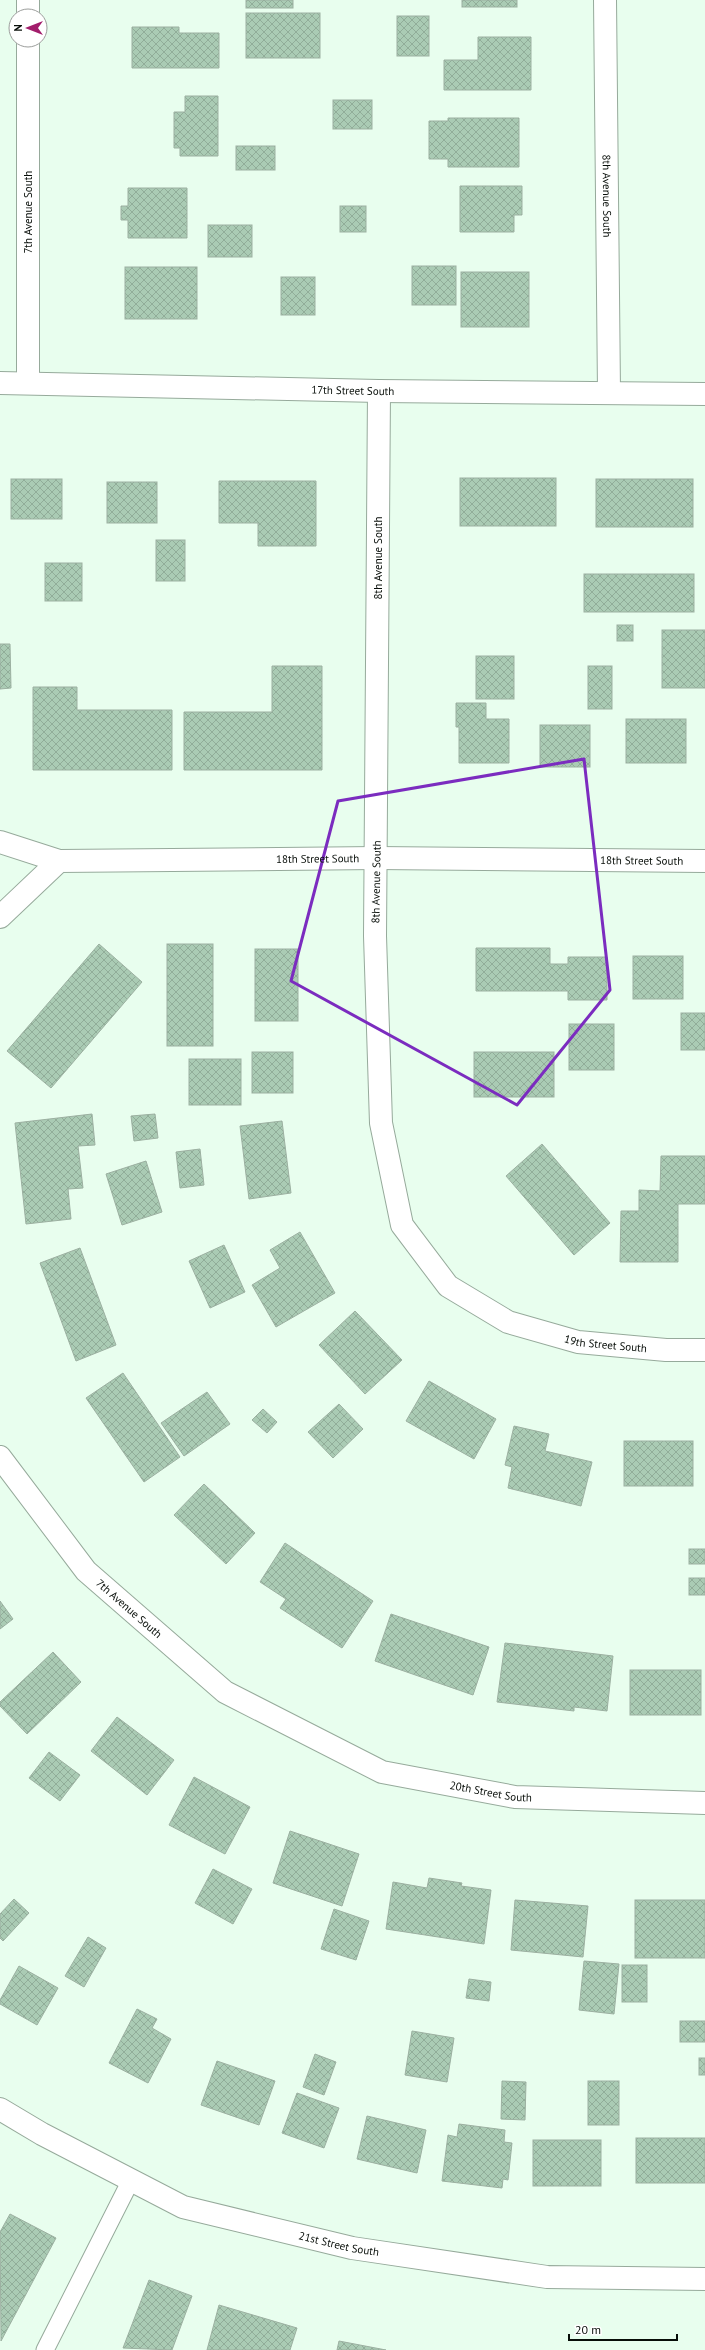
<svg xmlns="http://www.w3.org/2000/svg" width="705" height="2350" viewBox="0 0 705 2350" font-family="'PT Sans',sans-serif">
  <style>
    .building { fill: url(#building-cross-hatch); stroke: #9cb0a1 }
    .lines { fill: none; stroke-linecap: round; stroke-linejoin: round }
    .service-casing { stroke: #96aa9b; stroke-width: 19 }
    .minor-casing { stroke: #96aa9b; stroke-width: 24 }
    .service { stroke: #fff; stroke-width: 17 }
    .minor { stroke: #fff; stroke-width: 22 }
    .marked { fill: none; stroke: #7b2cbf; stroke-width: 3; stroke-linejoin: round }
    .labels { text-anchor: middle; dominant-baseline: central; stroke-width: 4; stroke-linejoin: round; paint-order: stroke }
    .street-label { font-size: 11px; fill: #070d08; stroke: #fff }
  </style>
  <defs>
    <pattern id="building-cross-hatch" width="8" height="8" patternUnits="userSpaceOnUse"><rect width="8" height="8" fill="#aacbb4"/><path d="M0 0l8 8M0 8l8-8" fill="none" stroke="#91ad99"/></pattern>
  </defs>
  <rect width="100%" height="100%" fill="#e8feee"/>
  <g class="building">
    <rect x="246" y="0" width="47" height="8"/>
    <rect x="462" y="0" width="55" height="7"/>
    <rect x="246" y="13" width="74" height="45"/>
    <rect x="397" y="16" width="32" height="40"/>
    <path d="M132,27H179V33H219V68H132Z"/>
    <path d="M478,37H531V90H444V60H478Z"/>
    <path d="M185,96H218V156H180V148H174V112H185Z"/>
    <rect x="333" y="100" width="39" height="29"/>
    <path d="M448,118H519V167H448V159H429V121H448Z"/>
    <rect x="236" y="146" width="39" height="24"/>
    <path d="M460,186H522V215H514V232H460Z"/>
    <path d="M128,188H187V238H128V220H121V206H128Z"/>
    <rect x="340" y="206" width="26" height="26"/>
    <rect x="208" y="225" width="44" height="32"/>
    <rect x="412" y="266" width="44" height="39"/>
    <rect x="125" y="267" width="72" height="52"/>
    <rect x="461" y="272" width="68" height="55"/>
    <rect x="281" y="277" width="34" height="38"/>
    <rect x="460" y="478" width="96" height="48"/>
    <rect x="11" y="479" width="51" height="40"/>
    <rect x="596" y="479" width="97" height="48"/>
    <path d="M219,481H316V546H258V523H219Z"/>
    <rect x="107" y="482" width="50" height="41"/>
    <rect x="156" y="540" width="29" height="41"/>
    <rect x="45" y="563" width="37" height="38"/>
    <rect x="584" y="574" width="110" height="38"/>
    <rect x="617" y="625" width="16" height="16"/>
    <rect x="662" y="630" width="43" height="58"/>
    <path d="M0,644H10L11,688L0,689Z"/>
    <rect x="476" y="656" width="38" height="43"/>
    <path d="M272,666H322V770H184V712H272Z"/>
    <rect x="588" y="666" width="24" height="43"/>
    <path d="M33,687H77V710H172V770H33Z"/>
    <path d="M456,703H486V719H509V763H459V727H456Z"/>
    <rect x="626" y="719" width="60" height="44"/>
    <rect x="540" y="725" width="50" height="42"/>
    <path d="M99,944L142,982L51,1088L7,1051Z"/>
    <rect x="167" y="944" width="46" height="102"/>
    <path d="M476,948H550V964H568V957H607V1000H568V991H476Z"/>
    <rect x="255" y="949" width="43" height="72"/>
    <rect x="633" y="956" width="50" height="43"/>
    <rect x="681" y="1013" width="24" height="37"/>
    <rect x="569" y="1024" width="45" height="46"/>
    <rect x="252" y="1052" width="41" height="41"/>
    <rect x="474" y="1052" width="80" height="45"/>
    <rect x="189" y="1059" width="52" height="46"/>
    <path d="M92,1114L95,1145L78,1146L83,1188L68,1189L71,1219L26,1224L15,1123Z"/>
    <path d="M155,1114L158,1138L134,1141L131,1116Z"/>
    <path d="M282,1121L291,1193L249,1199L240,1126Z"/>
    <path d="M542,1144L610,1223L574,1255L506,1176Z"/>
    <path d="M200,1149L204,1185L180,1188L176,1152Z"/>
    <path d="M661,1156H705V1204H678V1262H620L621,1211H639V1190L660,1191Z"/>
    <path d="M146,1161L162,1212L122,1225L106,1174Z"/>
    <path d="M300,1232L335,1293L276,1327L252,1285L280,1268L270,1250Z"/>
    <path d="M224,1245L245,1292L210,1308L189,1261Z"/>
    <path d="M80,1248L116,1345L76,1361L40,1263Z"/>
    <path d="M355,1311L402,1360L365,1394L319,1345Z"/>
    <path d="M123,1373L180,1457L144,1482L86,1398Z"/>
    <path d="M429,1381L496,1419L474,1459L406,1421Z"/>
    <path d="M207,1392L230,1424L184,1456L161,1423Z"/>
    <path d="M339,1404L363,1429L333,1458L308,1432Z"/>
    <path d="M263,1409L277,1422L267,1433L252,1420Z"/>
    <path d="M514,1426L549,1434L545,1451L592,1462L581,1506L508,1488L512,1467L505,1465Z"/>
    <rect x="624" y="1441" width="69" height="45"/>
    <path d="M204,1484L255,1533L226,1564L174,1515Z"/>
    <path d="M285,1543L373,1601L342,1648L280,1608L286,1599L260,1582Z"/>
    <rect x="689" y="1549" width="16" height="15"/>
    <rect x="689" y="1578" width="16" height="17"/>
    <path d="M0,1601L13,1619L0,1629Z"/>
    <path d="M391,1614L489,1647L473,1695L375,1661Z"/>
    <path d="M505,1643L613,1656L607,1711L574,1707V1711L497,1702Z"/>
    <path d="M53,1652L81,1682L27,1734L0,1706V1702Z"/>
    <rect x="630" y="1670" width="71" height="45"/>
    <path d="M117,1717L174,1760L147,1795L91,1751Z"/>
    <path d="M49,1752L80,1775L60,1801L29,1778Z"/>
    <path d="M194,1777L250,1807L225,1854L169,1825Z"/>
    <path d="M290,1831L359,1854L342,1906L273,1883Z"/>
    <path d="M213,1869L252,1889L233,1924L195,1903Z"/>
    <path d="M429,1878L462,1883L461,1886L491,1890L484,1944L386,1929L393,1882L427,1888Z"/>
    <path d="M14,1899L29,1913L3,1941L0,1938V1914Z"/>
    <path d="M515,1900L588,1906L583,1957L511,1950Z"/>
    <rect x="635" y="1900" width="70" height="58"/>
    <path d="M334,1909L369,1921L356,1960L321,1949Z"/>
    <path d="M88,1937L106,1948L84,1987L65,1976Z"/>
    <path d="M584,1961L619,1964L614,2014L579,2010Z"/>
    <rect x="622" y="1965" width="25" height="37"/>
    <path d="M19,1966L58,1988L37,2025L0,2004V2000Z"/>
    <path d="M469,1979L491,1982L489,2001L466,1998Z"/>
    <path d="M137,2009L157,2019L152,2028L171,2039L148,2083L109,2063Z"/>
    <rect x="680" y="2021" width="25" height="21"/>
    <path d="M412,2031L454,2038L447,2082L405,2075Z"/>
    <path d="M315,2054L336,2062L324,2095L303,2087Z"/>
    <rect x="699" y="2058" width="6" height="17"/>
    <path d="M217,2061L275,2081L259,2125L201,2105Z"/>
    <path d="M502,2081L526,2082L525,2120L501,2119Z"/>
    <rect x="588" y="2081" width="31" height="44"/>
    <path d="M297,2093L339,2108L324,2148L282,2133Z"/>
    <path d="M367,2116L426,2130L417,2173L357,2159Z"/>
    <path d="M459,2124L505,2130L504,2142L512,2143L508,2180L503,2179L502,2188L442,2181L448,2135L457,2137Z"/>
    <rect x="636" y="2138" width="69" height="45"/>
    <rect x="533" y="2140" width="68" height="46"/>
    <path d="M10,2214L56,2238L1,2341L0,2232Z"/>
    <path d="M149,2280L192,2296L172,2350L123,2348Z"/>
    <path d="M219,2305L297,2328L290,2350H207Z"/>
    <path d="M339,2341L386,2350H337Z"/>
  </g>
  <g class="lines">
    <g class="service-casing">
      <path id="service" d="M45,2350L131,2180"/>
    </g>
    <g class="minor-casing">
      <g id="minor">
        <path d="M28,0V16"/>
        <path id="s1" d="M605,0L609,392"/>
        <path d="M28,40V383"/>
        <path id="s2" d="M0,383L379,391L705,394"/>
        <path id="s3" d="M379,391L375,936L381,1123L402,1225L448,1286L508,1322L578,1342L666,1350H705"/>
        <path d="M0,842L59,861"/>
        <path id="s4" d="M0,917L59,861L377,858L705,861"/>
        <path id="s5" d="M0,1457L86,1571L225,1692L382,1772L515,1797L705,1803"/>
        <path id="s6" d="M0,2109L42,2134L183,2207L352,2248L547,2277L705,2279"/>
      </g>
    </g>
    <use href="#service" class="service"/>
    <use href="#minor" class="minor"/>
  </g>
  <path class="marked" d="M584,759L610,990L517,1105L291,981L338,801Z"/>
  <g class="labels">
    <g class="street-label">
      <text stroke="none"><textPath href="#s1" startOffset="196">8th Avenue South</textPath></text>
      <text transform="translate(28 212) rotate(-90)">7th Avenue South</text>
      <text stroke="none"><textPath href="#s2" startOffset="353">17th Street South</textPath></text>
      <text transform="translate(378 558) rotate(-90)">8th Avenue South</text>
      <text stroke="none"><textPath href="#s4" startOffset="340">18th Street South</textPath></text>
      <text stroke="none"><textPath href="#s4" startOffset="664">18th Street South</textPath></text>
      <text transform="translate(376 882) rotate(-89)">8th Avenue South</text>
      <text stroke="none"><textPath href="#s3" startOffset="1083">19th Street South</textPath></text>
      <text stroke="none"><textPath href="#s5" startOffset="200">7th Avenue South</textPath></text>
      <text stroke="none"><textPath href="#s5" startOffset="614">20th Street South</textPath></text>
      <text stroke="none"><textPath href="#s6" startOffset="368">21st Street South</textPath></text>
    </g>
  </g>
  <g transform="translate(28 28) rotate(270)"><circle r="19" fill="#ffffff" stroke="#9c9e9c"/>
  <path d="M0-3L7 15L0 10L-7 15Z" fill="#a21d6b"/>
  <text y="-6" font-size="11" font-weight="bold" text-anchor="middle" fill="#070d08">N</text>
  </g>
  <path d="M569 2334v6h108v-6" fill="none" stroke="#070d08" stroke-width="2"/>
  <text x="575" y="2334" font-size="12" fill="#070d08" stroke="#ffffff" stroke-width="3" paint-order="stroke">20 m</text>
</svg>
